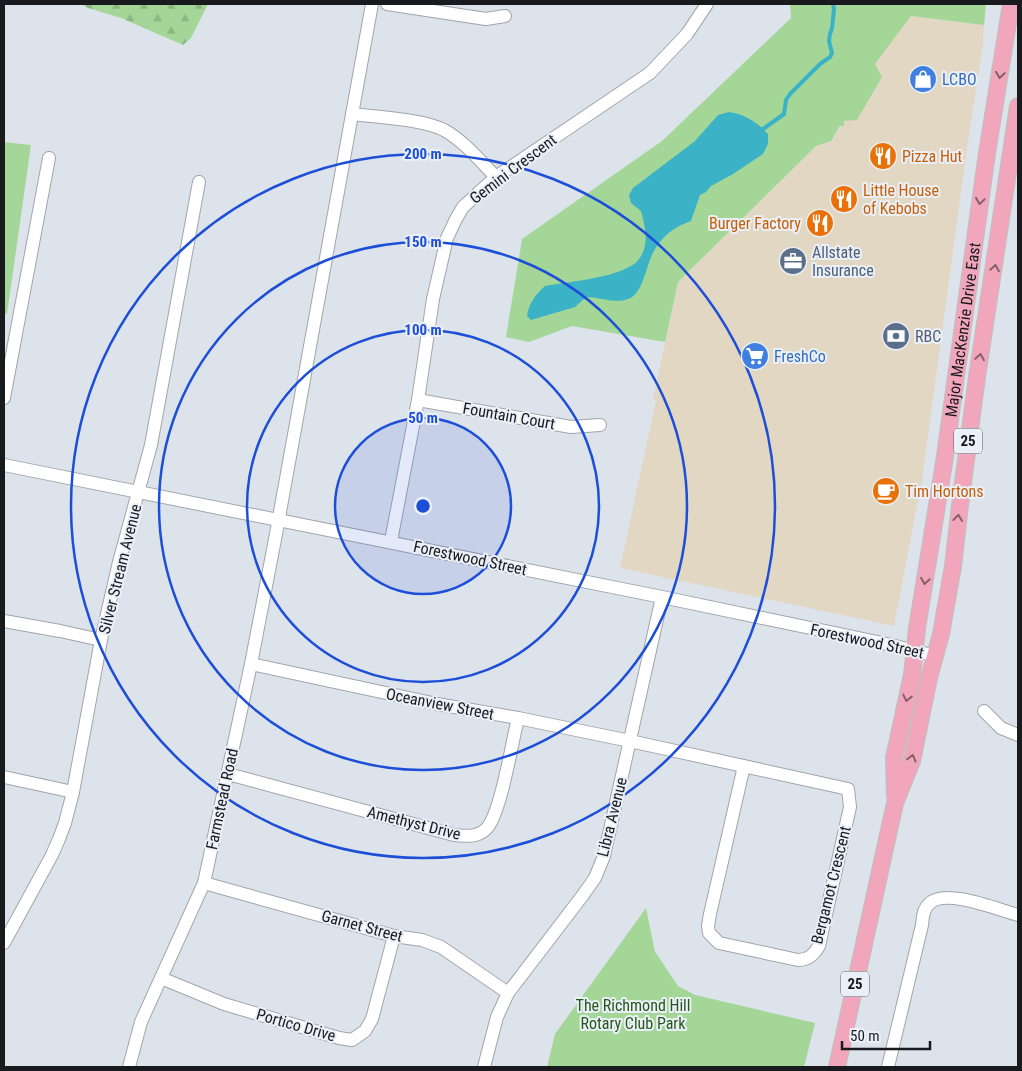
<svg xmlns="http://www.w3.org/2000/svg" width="1022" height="1071" viewBox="0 0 1022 1071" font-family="'Roboto Condensed',sans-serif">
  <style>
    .commercial { fill: #e2d7c3 }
    .green { fill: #a4d698 }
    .forest { fill: url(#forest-firs) }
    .water { fill: #3cb2c6 }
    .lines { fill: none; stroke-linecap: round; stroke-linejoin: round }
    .stream { stroke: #3cb2c6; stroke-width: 4 }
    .minor-casing { stroke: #a0a5ac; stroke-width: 14 }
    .major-casing { stroke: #bebfc0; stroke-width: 18 }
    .minor { stroke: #fff; stroke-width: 12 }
    .major { stroke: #f2a6bc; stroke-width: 16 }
    .oneway { stroke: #85606c }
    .ring { fill: none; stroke: #1d4ed8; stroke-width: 2.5 }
    .labels { text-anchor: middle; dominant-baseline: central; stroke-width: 4; stroke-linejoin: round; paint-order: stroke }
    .shield { fill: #ebf0f8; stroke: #575a5f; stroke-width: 1 }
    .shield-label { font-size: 15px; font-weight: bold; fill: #181a1d }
    .shop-label { font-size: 16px; fill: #366cbe; stroke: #ebf0f8; text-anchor: start }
    .food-label { font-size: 16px; fill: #c56008; stroke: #ebf0f8; text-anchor: start }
    .street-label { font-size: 16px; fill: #181a1d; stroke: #ebf0f8 }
    .service-label { font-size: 16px; fill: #4e5e75; stroke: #ebf0f8; text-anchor: start }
    .park-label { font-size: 16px; fill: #255818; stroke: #ebf0f8 }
    .centre { fill: #1d4ed8; stroke: #ebf0f8; stroke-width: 2.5 }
    .ring-label { font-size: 15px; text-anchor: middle; font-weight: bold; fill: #1d4ed8; stroke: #ebf0f8; stroke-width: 4; stroke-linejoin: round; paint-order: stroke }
  </style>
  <defs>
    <pattern id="forest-firs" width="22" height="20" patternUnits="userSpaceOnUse" patternTransform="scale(1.25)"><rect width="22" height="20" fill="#a4d698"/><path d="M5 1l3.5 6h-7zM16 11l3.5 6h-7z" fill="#8cb783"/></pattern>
  </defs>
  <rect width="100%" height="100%" fill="#dde3eb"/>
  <path class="commercial" d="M911,16L984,25L983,45L968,140L922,480L894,626L620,568L656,400L653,399L678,282L816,146L831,141L844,121L875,64Z"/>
  <g class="green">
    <path d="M790,4H986L984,25L911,16L875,64L882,77L857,120L844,121V126H840L831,141L816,146L678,282L665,342L572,326L529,342L506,337L522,239L662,141L791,18Z"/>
    <path d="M4,142L31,145L7,314H4Z"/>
    <path d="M646,908L655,952L678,986L695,995L815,1023L804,1067H547L555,1034Z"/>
  </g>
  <path class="forest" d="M81,4H208L191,38L183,45L121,18L88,8Z"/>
  <path class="water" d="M729,112C745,114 758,123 768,134V144L763,154L733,174L711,186L706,192L700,195L691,221C673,228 666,233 655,249C646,263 644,294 628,299C615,304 599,297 586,297L575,307L531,320L527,316C529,303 535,295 545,286C566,282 627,277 639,259C650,245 645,226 641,211L631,203L629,195L633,188L695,141L718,115Z"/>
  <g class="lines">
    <path class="stream" d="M763,129L784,114L786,100L790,94L820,64L830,57L832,53L829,41L830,34L832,28L834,9L833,4"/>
    <g class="minor-casing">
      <g id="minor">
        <path d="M387,4L486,19L505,16"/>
        <path d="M352,114C378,117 421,119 444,130C464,141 480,161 496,177"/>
        <path d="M4,398L49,158"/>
        <path d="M418,400L571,427L600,425"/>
        <path d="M4,465L662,597L887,644L936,656"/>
        <path d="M391,541L418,400L433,299L447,238L456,219L463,207L496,177L650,73L687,34L707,4"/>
        <path d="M4,621L60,631L101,640"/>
        <path d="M251,664L437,704L518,718L630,741L848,789L850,807L819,946C814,954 809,960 798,960L719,943L709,933L708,926L710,914L744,766"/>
        <path d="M984,711L1001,728L1018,735"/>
        <path d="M228,774L454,835C466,836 478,838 487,828C501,812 512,742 518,718"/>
        <path d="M4,777L73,792"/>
        <path d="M204,883L394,936L422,940L441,947L508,993"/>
        <path d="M4,943L52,855L59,839L65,823L73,792L101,640L119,562L151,445L199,182"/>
        <path d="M161,978L224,1004L339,1038L352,1040L365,1031L372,1019L394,936"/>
        <path d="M129,1067L141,1022L204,883L251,664L276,534L372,4"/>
        <path d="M484,1067L497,1017L508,993L583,895L595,878L604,856L662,597"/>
        <path d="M888,1067L922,925C923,916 923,909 930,903C946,888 999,910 1018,915"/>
      </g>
    </g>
    <g class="major-casing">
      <g id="major">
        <path id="s1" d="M895,796L894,758L912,675L917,628L944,463L987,153L1011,4"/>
        <path d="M837,1067L895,803L912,761L929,678L941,634L953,566L960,505L977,377L1018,106"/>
      </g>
    </g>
    <use href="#minor" class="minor"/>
    <use href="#major" class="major"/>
  </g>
  <defs><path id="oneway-chevron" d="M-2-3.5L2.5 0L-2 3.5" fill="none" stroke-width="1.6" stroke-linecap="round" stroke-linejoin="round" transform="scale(1.25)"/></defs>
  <g class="oneway">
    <use href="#oneway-chevron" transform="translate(1000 75) rotate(99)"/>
    <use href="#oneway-chevron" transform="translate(980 201) rotate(98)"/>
    <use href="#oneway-chevron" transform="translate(995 268) rotate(-81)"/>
    <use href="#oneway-chevron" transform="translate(980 357) rotate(-81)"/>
    <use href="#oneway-chevron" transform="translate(958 518) rotate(-84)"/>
    <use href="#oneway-chevron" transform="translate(925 581) rotate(99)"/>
    <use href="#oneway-chevron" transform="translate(907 698) rotate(102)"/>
    <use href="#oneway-chevron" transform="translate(912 758) rotate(-75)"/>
  </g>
  <circle cx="423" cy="506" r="88" fill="#1d4ed8" fill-opacity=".12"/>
  <g class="ring">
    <circle cx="423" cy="506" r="88"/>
    <circle cx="423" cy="506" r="176"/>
    <circle cx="423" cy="506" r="264"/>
    <circle cx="423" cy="506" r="352"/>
  </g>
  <defs>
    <g id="shop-disc" transform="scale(1.4375)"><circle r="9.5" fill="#3f7fe0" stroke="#ebf0f8"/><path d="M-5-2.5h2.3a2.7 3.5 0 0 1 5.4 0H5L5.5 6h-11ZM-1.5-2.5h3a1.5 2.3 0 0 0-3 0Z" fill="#fff"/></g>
    <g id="restaurant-disc" transform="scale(1.4375)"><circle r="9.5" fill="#e8710a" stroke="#ebf0f8"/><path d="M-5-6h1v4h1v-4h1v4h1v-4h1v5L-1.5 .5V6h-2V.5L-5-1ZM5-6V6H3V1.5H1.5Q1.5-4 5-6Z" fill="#fff"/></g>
    <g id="office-disc" transform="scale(1.4375)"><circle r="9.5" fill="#5c6f8a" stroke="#ebf0f8"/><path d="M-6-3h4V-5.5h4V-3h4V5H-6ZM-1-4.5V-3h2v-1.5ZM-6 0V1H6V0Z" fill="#fff"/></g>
    <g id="bank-disc" transform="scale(1.4375)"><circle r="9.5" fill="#5c6f8a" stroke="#ebf0f8"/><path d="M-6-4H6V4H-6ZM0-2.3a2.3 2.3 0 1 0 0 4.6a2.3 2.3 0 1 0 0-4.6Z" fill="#fff"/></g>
    <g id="supermarket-disc" transform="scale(1.4375)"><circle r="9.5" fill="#3f7fe0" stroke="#ebf0f8"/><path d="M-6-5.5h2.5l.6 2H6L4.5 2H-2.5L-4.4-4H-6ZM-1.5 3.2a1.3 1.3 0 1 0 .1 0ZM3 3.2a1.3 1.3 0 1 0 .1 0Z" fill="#fff"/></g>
    <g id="cafe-disc" transform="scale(1.4375)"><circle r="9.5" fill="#e8710a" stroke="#ebf0f8"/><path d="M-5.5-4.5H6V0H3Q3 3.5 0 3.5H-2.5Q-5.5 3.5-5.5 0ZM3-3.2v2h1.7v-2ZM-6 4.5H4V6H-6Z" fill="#fff"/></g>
  </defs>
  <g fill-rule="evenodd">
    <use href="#shop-disc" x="923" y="79"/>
    <use href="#restaurant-disc" x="883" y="156"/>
    <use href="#restaurant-disc" x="844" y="199"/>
    <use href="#restaurant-disc" x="820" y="223"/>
    <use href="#office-disc" x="793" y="261"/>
    <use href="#bank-disc" x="896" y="336"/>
    <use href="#supermarket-disc" x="755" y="356"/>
    <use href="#cafe-disc" x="886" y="491"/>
  </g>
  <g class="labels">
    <g class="shield">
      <rect x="954" y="428.5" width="28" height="25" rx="4"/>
      <rect x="841" y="971.5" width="28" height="25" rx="4"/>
    </g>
    <g class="shield-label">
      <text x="968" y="441">25</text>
      <text x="855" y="984">25</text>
    </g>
    <g class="shop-label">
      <text x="942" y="79">LCBO</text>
      <text x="774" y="356">FreshCo</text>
    </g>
    <g class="food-label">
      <text x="902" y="156">Pizza Hut</text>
      <text x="863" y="190">Little House<tspan x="863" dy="18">of Kebobs</tspan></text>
      <text x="801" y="223" text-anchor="end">Burger Factory</text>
      <text x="905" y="491">Tim Hortons</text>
    </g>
    <g class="street-label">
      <text transform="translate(513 169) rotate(-37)">Gemini Crescent</text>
      <text stroke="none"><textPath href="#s1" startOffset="472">Major MacKenzie Drive East</textPath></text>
      <text transform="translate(509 416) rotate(10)">Fountain Court</text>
      <text transform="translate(470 558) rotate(12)">Forestwood Street</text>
      <text transform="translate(120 569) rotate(-76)">Silver Stream Avenue</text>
      <text transform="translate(867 641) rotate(12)">Forestwood Street</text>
      <text transform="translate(440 704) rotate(11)">Oceanview Street</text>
      <text transform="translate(222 799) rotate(-78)">Farmstead Road</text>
      <text transform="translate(612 817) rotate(-76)">Libra Avenue</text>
      <text transform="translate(414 823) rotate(14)">Amethyst Drive</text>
      <text transform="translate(831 885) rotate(-76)">Bergamot Crescent</text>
      <text transform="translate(362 926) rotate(15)">Garnet Street</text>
      <text transform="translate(296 1025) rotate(16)">Portico Drive</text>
    </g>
    <g class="service-label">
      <text x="812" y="252">Allstate<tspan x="812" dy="18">Insurance</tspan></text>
      <text x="915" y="336">RBC</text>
    </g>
    <g class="park-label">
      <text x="633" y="1005">The Richmond Hill<tspan x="633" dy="18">Rotary Club Park</tspan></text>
    </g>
  </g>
  <circle cx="423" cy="506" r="8" class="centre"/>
  <g class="ring-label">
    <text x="423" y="159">200 m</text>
    <text x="423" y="247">150 m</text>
    <text x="423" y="335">100 m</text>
    <text x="423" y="423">50 m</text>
  </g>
  <rect width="1022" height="1071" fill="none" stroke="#181a1d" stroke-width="10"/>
  <path d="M842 1041v8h88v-8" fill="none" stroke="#181a1d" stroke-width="2.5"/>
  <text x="850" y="1041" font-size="15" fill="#181a1d" stroke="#ebf0f8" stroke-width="4" paint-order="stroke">50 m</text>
</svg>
